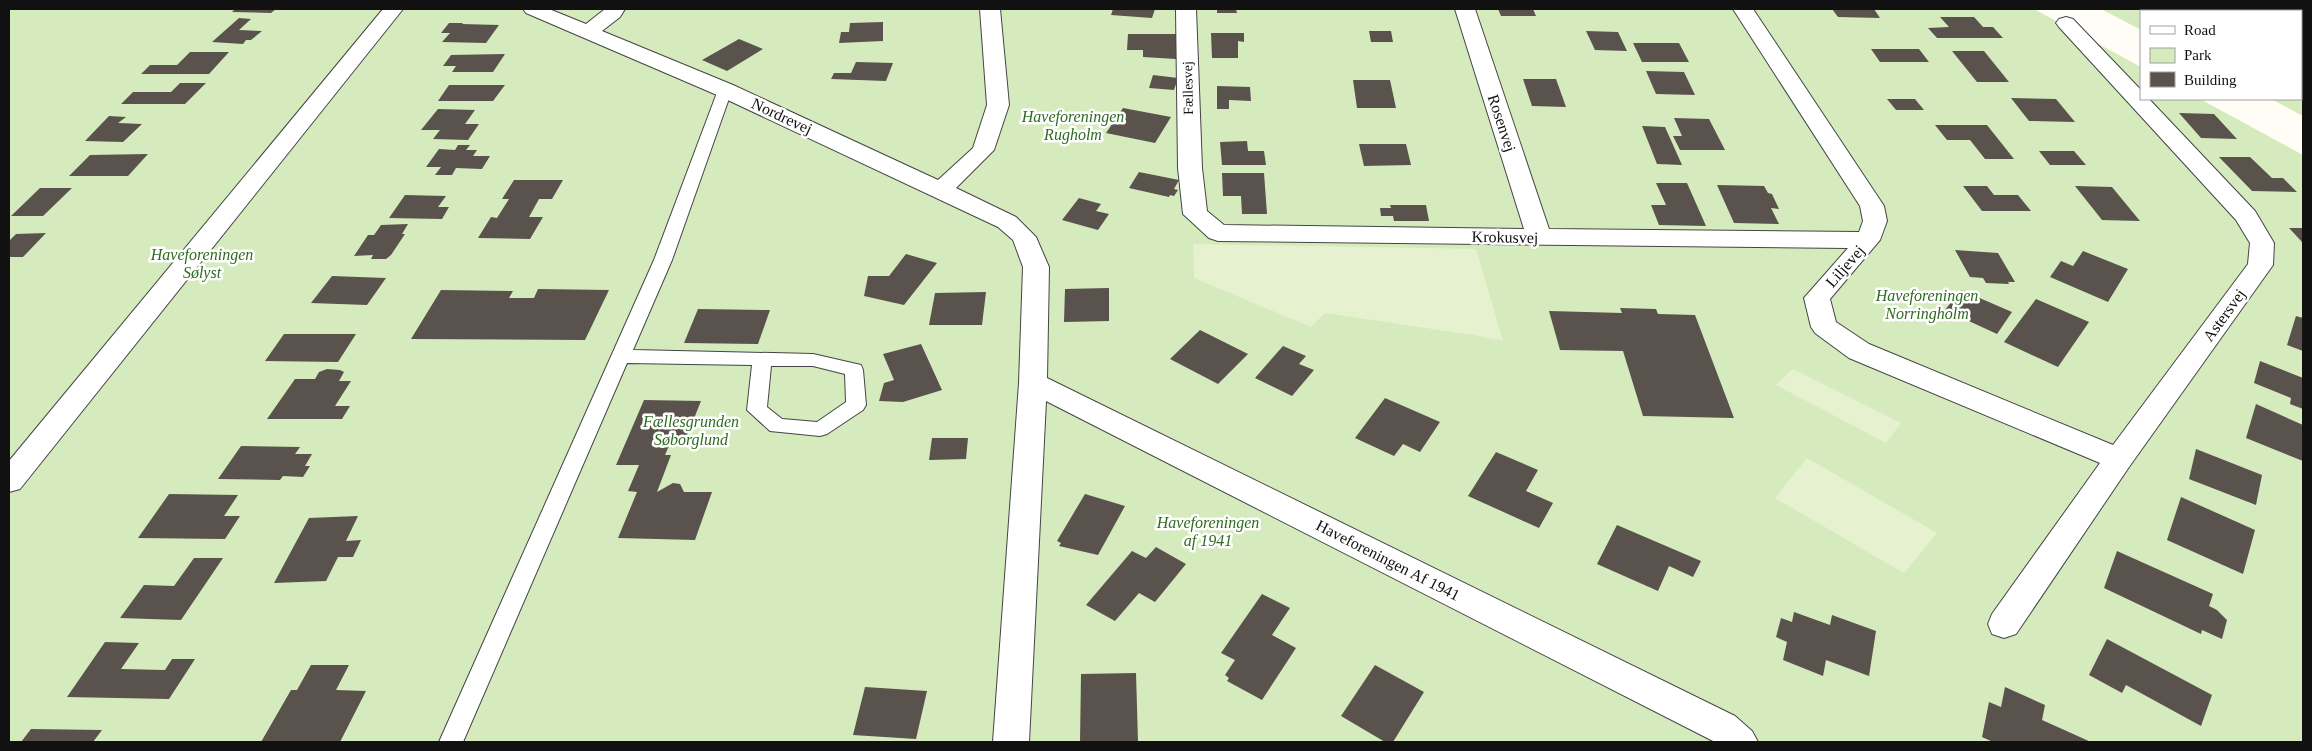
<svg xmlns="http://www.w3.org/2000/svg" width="2312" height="751" viewBox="0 0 2312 751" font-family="Georgia,serif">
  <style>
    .green { fill: #d5ebbd }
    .pitch { fill: #e6f2cf }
    .building { fill: #5a524d }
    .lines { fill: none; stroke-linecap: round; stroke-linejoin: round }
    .lane-casing { stroke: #444; stroke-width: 2 }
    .street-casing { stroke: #444; stroke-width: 2 }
    .lane { fill: #fff; fill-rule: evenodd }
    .street { fill: #fff; fill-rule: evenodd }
    .labels { text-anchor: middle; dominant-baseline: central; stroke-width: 5; stroke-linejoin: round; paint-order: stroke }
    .far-street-label { font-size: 14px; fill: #111; stroke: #fff }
    .street-label { font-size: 16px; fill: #111; stroke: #fff }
    .park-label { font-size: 16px; font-style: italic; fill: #2f6b1f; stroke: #fff }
  </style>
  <rect width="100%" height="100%" fill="#fffdf5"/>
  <g class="green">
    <path d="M9,9H2034L2141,67V99H2200L2303,155V742H9Z"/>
    <path d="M2101,9H2303V116L2271,99H2301V11H2141V30Z"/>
  </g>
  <g class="pitch">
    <path d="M1193,244L1476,249L1503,341L1473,335L1325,313L1311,327L1194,278Z"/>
    <path d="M1793,369L1901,423L1886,443L1776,385Z"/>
    <path d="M1807,458L1937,533L1904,573L1775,498Z"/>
  </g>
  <g class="building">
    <path d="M235,9H276L271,13L232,12Z"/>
    <path d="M1113,9H1155L1152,18L1111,15Z"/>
    <path d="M1217,9H1236L1237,13H1217Z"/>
    <path d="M1498,9H1533L1536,16H1501Z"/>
    <path d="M1832,9H1874L1880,18L1838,17Z"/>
    <path d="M1940,17H1974L1983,27H1993L2003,38H1937L1928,28L1949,27Z"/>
    <path d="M239,18L251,19L239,30L262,31L251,40H246L243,44L212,42Z"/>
    <path d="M883,22V41L839,43L841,32H849L850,23Z"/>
    <path d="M449,23H463L462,24L499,25L486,43L442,42L450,33H441Z"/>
    <path d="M1369,31H1391L1393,42H1371Z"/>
    <path d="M1586,31L1618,32L1627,51L1595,50Z"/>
    <path d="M1211,33H1244V42L1238,41V58H1212Z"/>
    <path d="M1128,34H1176V59L1143,57V50H1127Z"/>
    <path d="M739,39L763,49L727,71L702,60Z"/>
    <path d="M1633,43H1679L1689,62H1642Z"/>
    <path d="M1871,49H1919L1929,62H1880Z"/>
    <path d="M1952,51H1984L2009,82H1977Z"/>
    <path d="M190,52H229L209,74H141L150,65H177Z"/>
    <path d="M505,54L493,72H452L456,66H443L451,55Z"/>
    <path d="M856,62L893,63L886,81L831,79L834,73H851Z"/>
    <path d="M1646,71L1684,72L1695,95L1656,94Z"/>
    <path d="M1153,75L1178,78L1174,90L1149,88Z"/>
    <path d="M1523,79H1556L1566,107L1532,106Z"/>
    <path d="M1353,80H1390L1396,108H1357Z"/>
    <path d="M180,83H206L185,104H121L133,92H171Z"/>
    <path d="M449,85H505L493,101H438Z"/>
    <path d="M1217,86L1250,87L1251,101L1229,100V109H1217Z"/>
    <path d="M2011,98L2056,99L2075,122L2029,121Z"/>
    <path d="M1887,99H1915L1924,110H1896Z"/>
    <path d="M1123,108L1171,117L1155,143L1106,133Z"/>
    <path d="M438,109L475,110L465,124H479L468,140L433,139L440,130H421Z"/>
    <path d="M2179,113L2214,114L2237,139L2201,138Z"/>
    <path d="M109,116L126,117L118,123L142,124L123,142L85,141Z"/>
    <path d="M1674,118L1709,119L1725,150H1680L1673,136H1682Z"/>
    <path d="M1935,125H1987L2014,159H1985L1970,140H1947Z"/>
    <path d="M1642,126L1665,127L1682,165L1657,164Z"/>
    <path d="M1247,141L1248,151H1264L1266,165H1222L1220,142Z"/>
    <path d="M1359,144H1406L1411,165L1364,166Z"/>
    <path d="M458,145H470L466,150H477L473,156H490L482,169L456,168L452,175H435L441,167H426L439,149L455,150Z"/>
    <path d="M2039,151H2074L2086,165H2050Z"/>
    <path d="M148,154L128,176H69L90,155Z"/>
    <path d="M2219,157H2250L2272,178H2283L2297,192L2252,191Z"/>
    <path d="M1139,172L1179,180L1174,189L1178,190L1174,196L1170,195L1169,197L1129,188Z"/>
    <path d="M1222,173H1264L1267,214H1242L1241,196H1223Z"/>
    <path d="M514,180H563L552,199H539L529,217H543L530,239L478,238L491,217L497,218L509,199H502Z"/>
    <path d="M1656,183H1687L1706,226L1659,225L1651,205H1666Z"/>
    <path d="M1717,185L1764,186L1768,193L1772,194L1779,209L1771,208L1779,224L1734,223Z"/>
    <path d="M1963,186H1987L1994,195H2018L2031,211H1982Z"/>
    <path d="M2075,186L2112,187L2140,221L2102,220Z"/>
    <path d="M40,188H72L43,216H11Z"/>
    <path d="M405,195L446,196L438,207H449L442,219L389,218Z"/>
    <path d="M1079,198L1101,204L1096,211L1109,214L1098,230L1062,220Z"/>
    <path d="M1390,205H1426L1429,221H1394L1393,216H1381L1380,208H1391Z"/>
    <path d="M408,224L402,234H405L391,255L386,259H371L373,255L354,256L368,235H374L381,225Z"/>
    <path d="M2289,228H2303V243Z"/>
    <path d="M46,233L23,257H9V241L16,234Z"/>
    <path d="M1955,250L1998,253L2015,282H2008L2009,284L1986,283L1983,278L1970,277Z"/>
    <path d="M2083,251L2128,269L2108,302L2050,277L2061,261L2073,266Z"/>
    <path d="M906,254L937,263L904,305L864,296L868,276H889Z"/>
    <path d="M332,276L386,278L367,305L311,303Z"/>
    <path d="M1109,288V321L1064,322L1065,289Z"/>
    <path d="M538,289L609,290L585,340L411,339L441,290L513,291L509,298H534Z"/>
    <path d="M1961,290L2012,312L1997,334L1945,310Z"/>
    <path d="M986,292L982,325H929L935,293Z"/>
    <path d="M2036,299L2089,322L2058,367L2004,342Z"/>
    <path d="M1620,308L1656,309L1658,314L1695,315L1734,418L1643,416L1623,351L1560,350L1549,311L1622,313Z"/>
    <path d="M698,309L770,310L758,344L684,343Z"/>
    <path d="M2296,316L2303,318V351L2287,345Z"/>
    <path d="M1200,330L1248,354L1218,384L1170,359Z"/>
    <path d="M284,334H356L338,362L265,361Z"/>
    <path d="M921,344L942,390L903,402L879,401L884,383L894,380L883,354Z"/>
    <path d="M1283,346L1306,356L1299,364L1314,370L1292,396L1255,378Z"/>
    <path d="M2260,361L2303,378V409L2290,404L2291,398L2254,383Z"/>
    <path d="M327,369L340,370L344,372L339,381H351L335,406H350L342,419H267L295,379H315L319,372Z"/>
    <path d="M1385,398L1440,422L1420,452L1403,444L1394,456L1355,438Z"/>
    <path d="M644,400L701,401L685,441H671L665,455H671L657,492L673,483L680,484L684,492H712L695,540L618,538L637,492L628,491L639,465H616Z"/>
    <path d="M2256,404L2303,425V461L2246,438Z"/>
    <path d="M932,438H968L966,459L929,460Z"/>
    <path d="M241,446L300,447L295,454H312L305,466H310L303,477L283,476L280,480L218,479Z"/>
    <path d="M2196,449L2262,475L2256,505L2189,479Z"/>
    <path d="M1496,452L1538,470L1526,491L1553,503L1539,528L1468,496Z"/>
    <path d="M169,494L238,495L224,516H240L225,539L138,538Z"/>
    <path d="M1085,494L1125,506L1098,555L1059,546L1061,543L1057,541Z"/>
    <path d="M2181,497L2255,530L2243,574L2167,540Z"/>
    <path d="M358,516L346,541L361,540L353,557H338L326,581L274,583L309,518Z"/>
    <path d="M1617,525L1701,561L1693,577L1669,566L1658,591L1597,564Z"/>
    <path d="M1156,547L1186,564L1155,602L1139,593L1115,621L1086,605L1132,551L1146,558Z"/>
    <path d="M2117,551L2213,594L2209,606L2217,610L2227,620L2222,639L2202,630L2201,634L2104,588Z"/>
    <path d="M194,558H223L181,620L120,618L144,585L174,586Z"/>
    <path d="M1262,594L1290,608L1272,635L1296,648L1262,700L1227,681L1229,678L1225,675L1235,660L1221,653Z"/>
    <path d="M1794,612L1830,625L1832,615L1876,631L1869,676L1826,660L1823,676L1783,660L1787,642L1776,637L1781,618L1792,622Z"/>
    <path d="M2107,639L2212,695L2201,726L2126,685L2122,693L2089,675Z"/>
    <path d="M105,642L139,643L121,669L165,670L172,659H195L169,699L67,697Z"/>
    <path d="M311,665H349L336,690L366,691L340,742H261L291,690H297Z"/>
    <path d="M1375,665L1424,692L1393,742H1385L1341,716Z"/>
    <path d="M1136,673L1138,742H1080L1081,674Z"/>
    <path d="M865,687L927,691L916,739L853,735Z"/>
    <path d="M2005,687L2045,705L2042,720L2091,742H1993L1982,737L1989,702L2001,707Z"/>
    <path d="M31,729L102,730L93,742H21Z"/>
  </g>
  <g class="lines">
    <g class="lane-casing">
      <path id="lane" d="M725,86L732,90L672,260L633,350L813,354L861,365L863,370L866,405L863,410L827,434L820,436L770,431L747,410L752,365L627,363L463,742H439L654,260L718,90ZM771,366H813L845,374L846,402L817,422L782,419L767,407Z"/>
    </g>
    <g class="street-casing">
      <g id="street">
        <path d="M383,9H403L20,489L9,492V461Z"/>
        <path d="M523,9H549L586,24L605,9H625L620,17L602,31L733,85L938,180L973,148L987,105L980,9H1000L1009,105L994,150L956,188L1016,217L1036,237L1049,267L1047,378L1735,716L1752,731L1758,742H1715L1046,401L1029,742H993L1019,383L1023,267L1013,240L998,227L717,95L526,13Z"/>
        <path d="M1176,9H1196L1202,168L1207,211L1224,225L1524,229L1455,9H1475L1549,229L1859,232L1863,221L1860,206L1733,9H1753L1884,206L1887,221L1880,240L1830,299L1836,322L1869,344L2113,445L2248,264L2250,243L2236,220L2059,27L2056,23L2059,19L2066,17L2073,19L2141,90V99H2149L2255,211L2274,243L2273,265L2129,467L2016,634L2004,638L1992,634L1988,624L1992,614L2100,463L1849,358L1815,333L1811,327L1804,298L1848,248L1218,241L1209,238L1183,214L1178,168Z"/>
      </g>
    </g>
    <use href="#lane" class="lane"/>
    <use href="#street" class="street"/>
  </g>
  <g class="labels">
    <g class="far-street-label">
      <text transform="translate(1188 88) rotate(-91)">Fællesvej</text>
    </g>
    <g class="street-label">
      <text transform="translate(782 116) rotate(25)">Nordrevej</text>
      <text transform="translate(1502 123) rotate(72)">Rosenvej</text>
      <text transform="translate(1505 237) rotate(1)">Krokusvej</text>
      <text transform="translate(1845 266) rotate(-49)">Liljevej</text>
      <text transform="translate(2224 315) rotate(-54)">Astersvej</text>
      <text transform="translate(1388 560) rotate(27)">Haveforeningen Af 1941</text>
    </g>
    <g class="park-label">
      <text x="1073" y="116">Haveforeningen<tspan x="1073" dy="18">Rugholm</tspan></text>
      <text x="202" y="254">Haveforeningen<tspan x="202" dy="18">Sølyst</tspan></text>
      <text x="1927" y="295">Haveforeningen<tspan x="1927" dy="18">Norringholm</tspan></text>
      <text x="691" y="421">Fællesgrunden<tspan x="691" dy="18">Søborglund</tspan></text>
      <text x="1208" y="522">Haveforeningen<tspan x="1208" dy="18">af 1941</tspan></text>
    </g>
  </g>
  <rect width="2312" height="751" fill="none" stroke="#111111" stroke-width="20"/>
  <rect x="2140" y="10" width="162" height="90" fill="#ffffff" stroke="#a0a0a0"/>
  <rect x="2150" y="26" width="25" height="8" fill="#ffffff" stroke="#a0a0a0"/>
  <text x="2184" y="35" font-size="15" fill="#111111">Road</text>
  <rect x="2150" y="48" width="25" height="15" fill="#d5ebbd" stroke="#a0a0a0"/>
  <text x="2184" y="60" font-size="15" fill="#111111">Park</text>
  <rect x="2150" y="72" width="25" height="15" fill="#5a524d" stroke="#a0a0a0"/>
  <text x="2184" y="85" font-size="15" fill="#111111">Building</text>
</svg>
